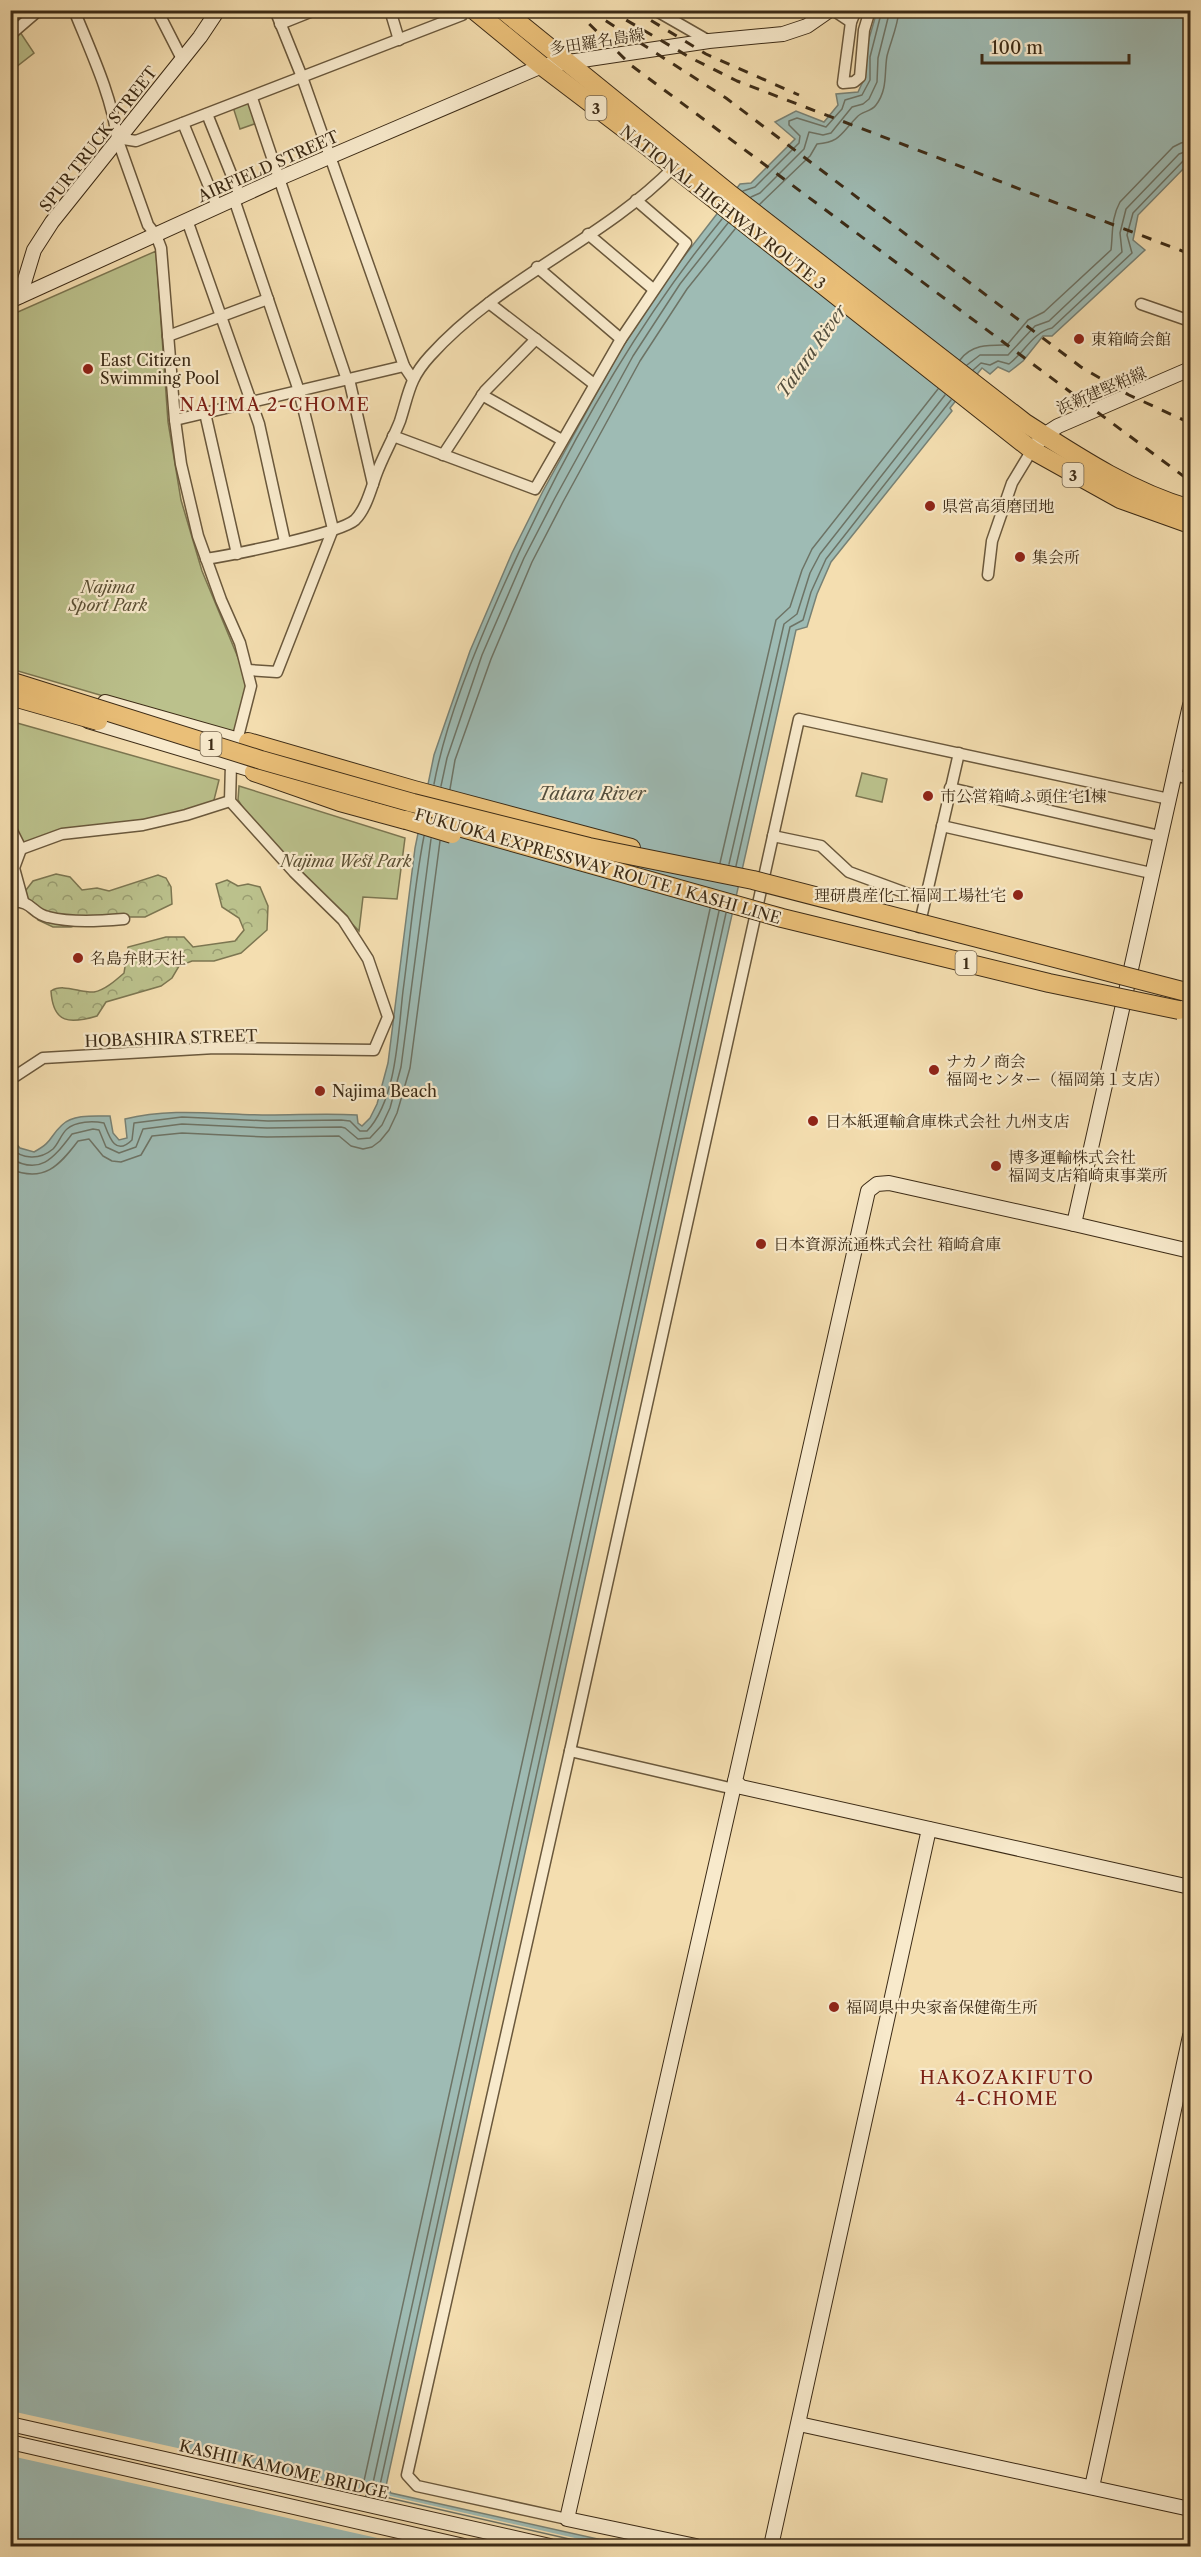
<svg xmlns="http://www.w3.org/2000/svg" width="1201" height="2557" viewBox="0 0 1201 2557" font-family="'Libre Caslon Text','Noto Serif JP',serif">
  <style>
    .green { fill: #bbc18c; stroke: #7c7651; stroke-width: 1.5 }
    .forest { fill: url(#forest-crowns); stroke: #7c7651; stroke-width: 1.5 }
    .water { fill: #9ebbb4; stroke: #778175; stroke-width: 1.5 }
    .pier { fill: #f4deb0 }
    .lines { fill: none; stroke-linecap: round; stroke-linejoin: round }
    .shore { stroke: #6d7365; stroke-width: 1.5 }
    .street-casing { stroke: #6a583c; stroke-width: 13 }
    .secondary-casing { stroke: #3c2b16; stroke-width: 16 }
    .highway-casing { stroke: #3c2b16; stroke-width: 20 }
    .street { stroke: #f8eacc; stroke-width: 10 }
    .secondary { stroke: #f8eacc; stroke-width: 14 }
    .highway { stroke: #eabf78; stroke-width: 18 }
    .rail { stroke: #3c2b16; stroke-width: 3; stroke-dasharray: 10 10; stroke-linecap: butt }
    .highway-bridge-casing { stroke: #3c2b16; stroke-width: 20; stroke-linecap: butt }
    .highway-bridge { stroke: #eabf78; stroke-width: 18 }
    .poi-dot { fill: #8f2418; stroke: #f8eacc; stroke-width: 2 }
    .labels { text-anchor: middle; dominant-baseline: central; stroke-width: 4.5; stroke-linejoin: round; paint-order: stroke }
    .shield { fill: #f8eacc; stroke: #74644d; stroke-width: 1.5 }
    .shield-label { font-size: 15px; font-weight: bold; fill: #3c2b16 }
    .street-label { font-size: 16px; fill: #3c2b16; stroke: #f8eacc }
    .poi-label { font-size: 16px; fill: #3c2b16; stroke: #f8eacc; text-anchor: start }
    .park-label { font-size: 16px; font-style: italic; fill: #5c5034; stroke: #f8eacc }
    .water-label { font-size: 18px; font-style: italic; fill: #544f3e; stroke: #f8eacc }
    .neighbourhood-label { font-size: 18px; letter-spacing: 1.5px; fill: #7a1f14; stroke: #f8eacc }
  </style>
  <defs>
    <pattern id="forest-crowns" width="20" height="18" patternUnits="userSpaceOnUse" patternTransform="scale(1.5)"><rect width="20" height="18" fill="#bbc18c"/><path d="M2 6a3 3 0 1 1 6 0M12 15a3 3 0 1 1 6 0" fill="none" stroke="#999d71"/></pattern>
  </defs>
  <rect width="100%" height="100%" fill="#f4deb0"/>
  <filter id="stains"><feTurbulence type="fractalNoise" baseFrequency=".00333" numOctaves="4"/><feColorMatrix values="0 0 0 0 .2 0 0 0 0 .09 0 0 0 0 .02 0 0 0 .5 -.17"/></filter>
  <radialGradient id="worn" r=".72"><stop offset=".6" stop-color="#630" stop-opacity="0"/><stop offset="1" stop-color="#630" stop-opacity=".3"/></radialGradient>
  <g class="green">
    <path d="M20,32L34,53L11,71V39Z"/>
    <path d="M250,101L257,123L240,129L233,107Z"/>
    <path d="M156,251L168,422L181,500L202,571L244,672L246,692L233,734L11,669V315Z"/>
    <path d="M10,721L219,780L213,804L187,813L21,845L11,811Z"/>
    <path d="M862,773L887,779L882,802L856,796Z"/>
    <path d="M239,786L405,838L397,899L363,897L359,931L249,817L238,800Z"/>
  </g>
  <g class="forest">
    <path d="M56,874L70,877L82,890L97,888L109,891L158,875L166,878L171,887L172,904L145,917H104L71,927H53L38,920L27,898L26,890L33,881Z"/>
    <path d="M227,880L238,886L248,884L260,887L268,906L267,930L241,953L214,961H192L179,966L172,978L161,986L106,1002L97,1016C70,1024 53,1024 51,991C63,983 80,993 94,992C105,990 116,980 124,973L128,947L166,937H184L193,947L235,941L244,930L239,918L222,907L216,884Z"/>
  </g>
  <path class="water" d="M877,11H1190V162L1138,215L1133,240L1145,250L1052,336H1043L1023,361L1009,372L998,367L990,374L982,368L950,408L952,411L831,562L817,594L807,627L796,630L680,1146L386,2486L391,2493L629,2546H11L10,1137L20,1148L34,1152C54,1141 48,1138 62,1125C73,1114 95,1116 110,1116L113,1133L119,1140L127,1138L125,1119C173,1107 220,1115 269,1115C299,1115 328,1113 357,1115L358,1123L362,1126L370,1118L377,1104L388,1063L415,848L434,755L470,651L512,553L543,491L621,349L669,276L740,184L751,183L795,139L775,122L796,111L824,122L838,105L836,94L858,92L864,79V56Z"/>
  <path class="pier" d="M11,2411L254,2465L610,2546H413L11,2456Z"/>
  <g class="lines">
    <g class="shore">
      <path d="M743,191L755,187L799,143L800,136L789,125V121L797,118L826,127L842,109L845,100L862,95L870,80V57L882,10"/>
      <path d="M751,197L760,193L804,149L809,132L823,135L831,133L852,107L863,104L869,99L877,82L878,58L890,10"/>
      <path d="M760,204L810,156L817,144C841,142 841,133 857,117C862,111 871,112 876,105C888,89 884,73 887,56C891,41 898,25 899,10"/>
      <path d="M960,360C972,344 989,345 1007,345L1028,320L1044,312L1111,250C1113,233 1111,218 1120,202L1173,147L1181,143L1190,141"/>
      <path d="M967,365L980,355H1008L1035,326L1049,321L1122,252L1120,233L1126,209L1179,154L1190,150"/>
      <path d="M973,370L981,363L990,365L998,361L1009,364C1024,353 1033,332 1052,328L1132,253L1127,235L1133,213L1184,160L1190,158"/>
      <path d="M434,784C446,720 473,656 499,596C557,465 631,330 722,219"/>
      <path d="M441,786L447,758L482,655L524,558L555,498L633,356L680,284L728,223"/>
      <path d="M450,789L455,760L491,659L532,562L563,502L640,361L687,289L735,229"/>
      <path d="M720,863L776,620L790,607L802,570L812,549L938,389"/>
      <path d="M729,864L784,624L797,614L810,573L820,554L945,395"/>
      <path d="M736,866L790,627L803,620L811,592L826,559L951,400"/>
      <path d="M10,1147C22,1160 40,1160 53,1149C59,1143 61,1134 67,1129C76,1121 93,1121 104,1123C109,1136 115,1157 132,1140L134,1123L182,1117L268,1121L341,1120L350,1121L360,1131H367C397,1099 398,1033 403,991C410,940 414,887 424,836"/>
      <path d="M10,1158C41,1177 55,1156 72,1134L93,1129L99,1130L106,1147L119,1153L136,1147L143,1129L182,1124L267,1128L341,1127L345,1128L358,1139L370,1138L382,1125L390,1108L401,1067L431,839"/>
      <path d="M10,1169C44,1183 59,1166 78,1141L89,1139L103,1156L112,1161L121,1162L141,1155L152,1136L182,1133L267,1137L339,1136L351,1146L363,1149L372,1147L380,1141L389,1130L397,1113L410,1068L440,841"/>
      <path d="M366,2496L364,2481L710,909"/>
      <path d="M378,2499L373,2490V2483L719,911"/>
      <path d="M600,2546L389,2498L380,2485L726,913"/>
    </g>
    <g class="street-casing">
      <g id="street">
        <path d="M157,10L182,59"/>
        <path d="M275,10L302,77L404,366L412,378"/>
        <path d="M390,10L399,40"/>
        <path d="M655,10L709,41"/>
        <path d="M833,10L851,22"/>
        <path d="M856,10L851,22L843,83L854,82L860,77L864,30L870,10"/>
        <path d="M280,24L315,10"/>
        <path d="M10,35L39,10"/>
        <path d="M252,98L347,380"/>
        <path d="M207,114L240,196"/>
        <path d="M183,123L217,206"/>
        <path d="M117,138L136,141L462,15L464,10"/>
        <path d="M234,199L299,391L333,529L277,672L248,670"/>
        <path d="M187,220L259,424L285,542"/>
        <path d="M588,234L653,289"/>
        <path d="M537,267L621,339"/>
        <path d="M489,303L594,384"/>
        <path d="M1141,304L1190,321"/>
        <path d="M168,336L268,299"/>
        <path d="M349,379L373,484"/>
        <path d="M482,395L562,440"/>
        <path d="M205,413L237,554"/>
        <path d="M175,420L404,366"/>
        <path d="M393,436L535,489L621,339L686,243L636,200"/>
        <path d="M443,455L485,391L536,339"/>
        <path d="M206,559C231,555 339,534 355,520C366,509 371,489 376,475C383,456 393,439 400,421C409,393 409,379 430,356C500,278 602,241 674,167"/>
        <path d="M988,575L992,541L1012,483L1032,450"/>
        <path d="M1174,775L1190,779"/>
        <path d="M950,788L1160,836"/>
        <path d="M942,826L1151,873"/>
        <path d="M10,827L21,849L62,834L143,825L186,815L230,801"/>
        <path d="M773,836L821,846L849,872L925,900"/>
        <path d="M21,849L14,868L23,901"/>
        <path d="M10,902C34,900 30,913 48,917C72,923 100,921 124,919"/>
        <path d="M919,927L959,753"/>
        <path d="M10,1077H14L43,1058L215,1048L374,1050L388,1017L368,959L343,920L294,872L230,801L231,764L251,686L240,643L221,600L198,536L181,464L175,420L161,248L156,235L148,225L117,138C112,96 90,50 74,10"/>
        <path d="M570,1751L734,1789"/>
        <path d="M567,2519L417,2486L407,2475L570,1751L799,719L1169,799"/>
      </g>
    </g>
    <g class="secondary-casing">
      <g id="secondary">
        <path d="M20,296L34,250L52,222L200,37L218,10"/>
        <path d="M10,301L280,178L542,66L709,41L783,34L807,26L830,10"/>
        <path d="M1032,450L1044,435L1058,426L1190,369"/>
        <path d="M105,702L257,745"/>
        <path d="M1190,705L1074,1224L889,1183L877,1184L868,1191L735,1781L741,1787L1190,1887"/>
        <path d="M88,721L262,773"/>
        <path d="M318,787L361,797"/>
        <path d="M1074,1224L1190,1251"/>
        <path d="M10,2424L550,2546"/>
        <path d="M799,2424L1190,2509"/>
        <path d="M10,2442L464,2546"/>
        <path d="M1092,2487L1190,2036"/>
        <path d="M696,2546L567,2519L735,1781"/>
        <path d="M771,2546L929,1829"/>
      </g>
    </g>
    <g class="highway-casing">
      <g id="highway">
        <path d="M474,10L542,66L646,145L1032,450L1120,499L1190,524"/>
        <path d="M503,10L730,194L1025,423C1078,457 1129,491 1190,509"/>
        <path d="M248,742L414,790L631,848"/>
        <path d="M254,772L340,802L406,820"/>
      </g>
    </g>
    <use href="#street" class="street"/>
    <use href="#secondary" class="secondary"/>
    <use href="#highway" class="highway"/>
    <g class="rail">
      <path d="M575,10L632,66L1190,481"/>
      <path d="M589,10L726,98L1081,367L1129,395L1190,423"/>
      <path d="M609,10L691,58L737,81L1190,254"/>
      <path d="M634,10L706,54L799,95"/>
    </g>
    <g class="highway-bridge-casing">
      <g id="highway-bridge">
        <path d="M10,681L261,760L413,803L589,847L753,880L1190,993"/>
        <path d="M10,696L98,721"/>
        <path d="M406,820L452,834"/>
        <path d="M441,822L782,918L1049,983L1179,1010"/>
      </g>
    </g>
    <use href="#highway-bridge" class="highway-bridge"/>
  </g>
  <g class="poi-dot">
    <circle cx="1079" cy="339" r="6"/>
    <circle cx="88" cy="369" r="6"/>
    <circle cx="930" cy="506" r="6"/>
    <circle cx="1020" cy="557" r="6"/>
    <circle cx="928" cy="796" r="6"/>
    <circle cx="1018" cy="895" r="6"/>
    <circle cx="78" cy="958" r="6"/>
    <circle cx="934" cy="1070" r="6"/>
    <circle cx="320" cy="1091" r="6"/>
    <circle cx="813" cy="1121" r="6"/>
    <circle cx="996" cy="1166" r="6"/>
    <circle cx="761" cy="1244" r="6"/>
    <circle cx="834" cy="2007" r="6"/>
  </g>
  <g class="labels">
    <g class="shield">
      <rect x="585.5" y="96" width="21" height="24" rx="4.5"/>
      <rect x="1062.5" y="463" width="21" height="24" rx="4.5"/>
      <rect x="200.5" y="732" width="21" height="24" rx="4.5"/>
      <rect x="955.5" y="951" width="21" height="24" rx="4.5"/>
    </g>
    <g class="shield-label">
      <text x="596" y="108">3</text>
      <text x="1073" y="475">3</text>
      <text x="211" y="744">1</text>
      <text x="966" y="963">1</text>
    </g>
    <g class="street-label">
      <text transform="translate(597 41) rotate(-9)">多田羅名島線</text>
      <text transform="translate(98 139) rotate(-52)">SPUR TRUCK STREET</text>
      <text transform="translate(268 166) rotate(-24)">AIRFIELD STREET</text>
      <text transform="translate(723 207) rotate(38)">NATIONAL HIGHWAY ROUTE 3</text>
      <text transform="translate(1101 390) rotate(-23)">浜新建堅粕線</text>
      <text transform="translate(598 866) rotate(16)">FUKUOKA EXPRESSWAY ROUTE 1 KASHI LINE</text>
      <text transform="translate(171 1038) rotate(-2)">HOBASHIRA STREET</text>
      <text transform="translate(284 2469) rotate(13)">KASHII KAMOME BRIDGE</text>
    </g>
    <g class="poi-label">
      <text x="1091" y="339">東箱崎会館</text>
      <text x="100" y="360">East Citizen<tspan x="100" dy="18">Swimming Pool</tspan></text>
      <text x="942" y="506">県営高須磨団地</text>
      <text x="1032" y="557">集会所</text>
      <text x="940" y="796">市公営箱崎ふ頭住宅1棟</text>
      <text x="1006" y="895" text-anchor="end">理研農産化工福岡工場社宅</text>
      <text x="90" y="958">名島弁財天社</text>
      <text x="946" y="1061">ナカノ商会<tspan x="946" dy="18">福岡センター（福岡第１支店）</tspan></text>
      <text x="332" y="1091">Najima Beach</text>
      <text x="825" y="1121">日本紙運輸倉庫株式会社 九州支店</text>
      <text x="1008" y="1157">博多運輸株式会社<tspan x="1008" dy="18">福岡支店箱崎東事業所</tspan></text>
      <text x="773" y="1244">日本資源流通株式会社 箱崎倉庫</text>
      <text x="846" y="2007">福岡県中央家畜保健衛生所</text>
    </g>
    <g class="park-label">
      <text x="108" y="587">Najima<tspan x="108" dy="18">Sport Park</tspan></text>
      <text x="346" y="861">Najima West Park</text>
    </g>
    <g class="water-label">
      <text transform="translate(812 351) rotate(-55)">Tatara River</text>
      <text x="592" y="794">Tatara River</text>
    </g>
    <g class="neighbourhood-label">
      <text x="275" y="405">NAJIMA 2-CHOME</text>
      <text x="1007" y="2078">HAKOZAKIFUTO<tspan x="1007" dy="21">4-CHOME</tspan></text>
    </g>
  </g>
  <rect width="1201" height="2557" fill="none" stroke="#f4deb0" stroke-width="36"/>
  <rect x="12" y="12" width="1177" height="2533" fill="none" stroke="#3c2b16" stroke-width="3"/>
  <rect x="18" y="18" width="1165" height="2521" fill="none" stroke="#3c2b16" stroke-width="1.5"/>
  <path d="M982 54v9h147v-9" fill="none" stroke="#3c2b16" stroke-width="3"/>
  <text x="991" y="54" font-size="18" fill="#3c2b16" stroke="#f8eacc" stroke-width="4.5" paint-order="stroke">100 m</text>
  <rect width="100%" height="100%" filter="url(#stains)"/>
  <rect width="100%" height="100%" fill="url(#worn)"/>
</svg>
